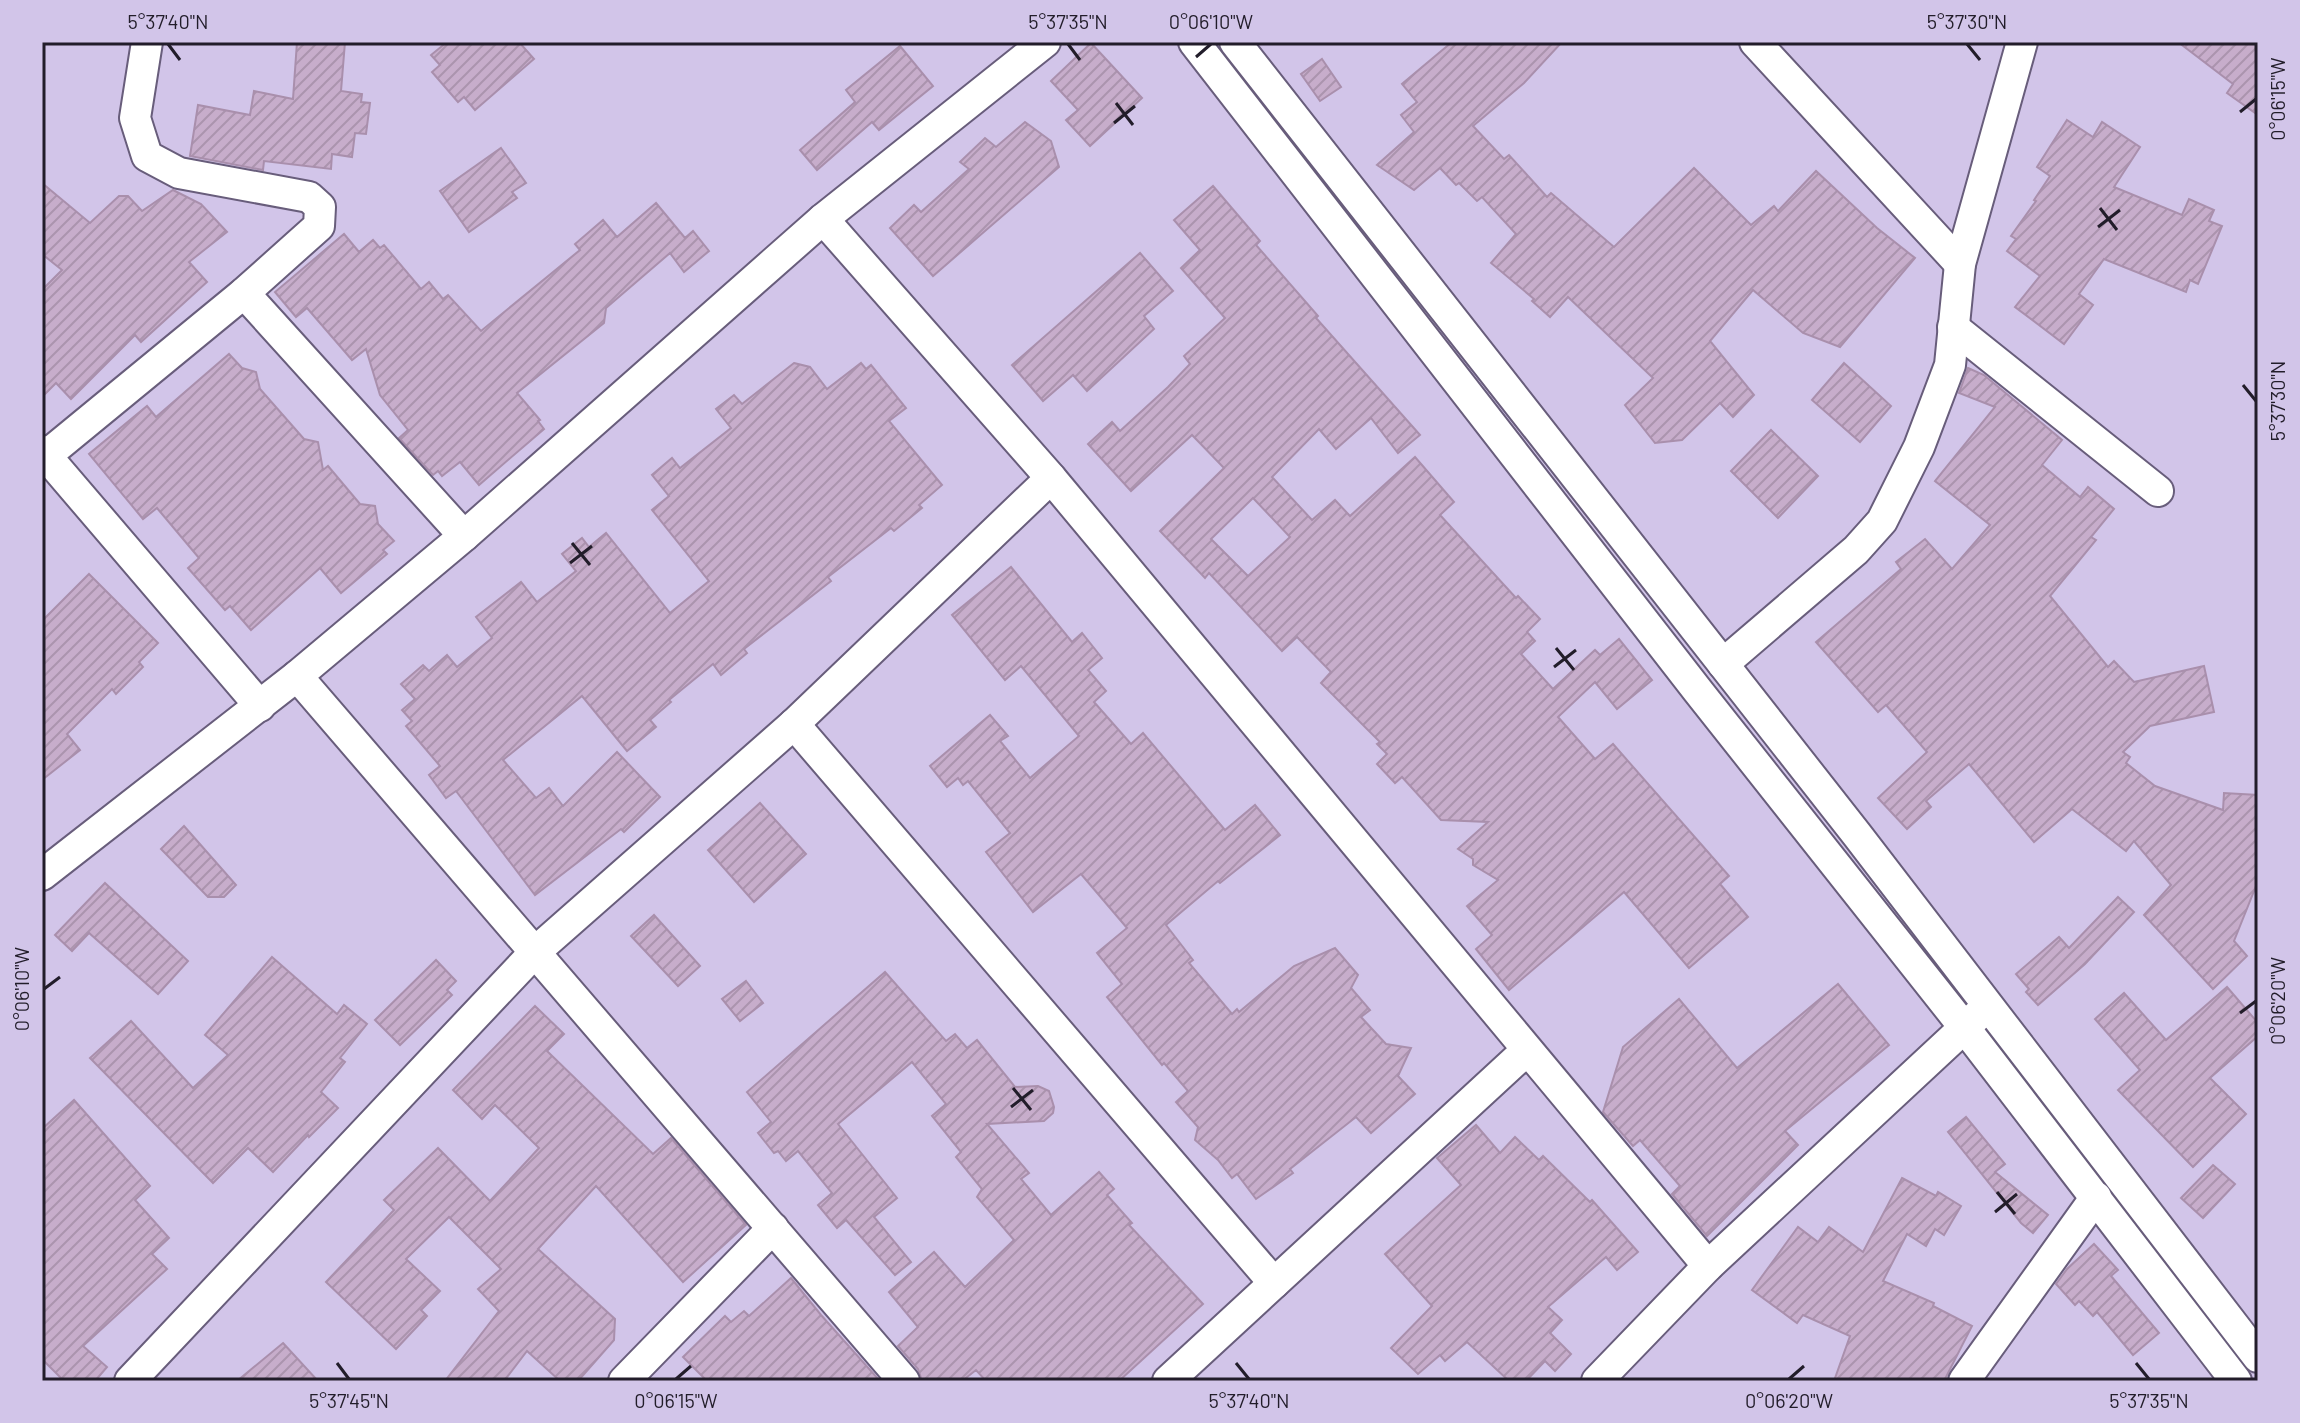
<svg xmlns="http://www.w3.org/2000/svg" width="2300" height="1423" viewBox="0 0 2300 1423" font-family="Barlow,sans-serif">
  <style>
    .building { fill: url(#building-hatch); stroke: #a98fac; stroke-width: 2; fill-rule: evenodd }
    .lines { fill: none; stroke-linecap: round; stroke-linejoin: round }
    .minor-casing { stroke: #685d7b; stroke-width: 34 }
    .minor { stroke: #fff; stroke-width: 30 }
    .ticks { fill: none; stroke: #221d2a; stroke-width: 3 }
    .neatline { fill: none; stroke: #221d2a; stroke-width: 3 }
    .ticks-label { font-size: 20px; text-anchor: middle; fill: #221d2a }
  </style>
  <defs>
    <pattern id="building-hatch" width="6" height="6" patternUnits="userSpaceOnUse" patternTransform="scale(2)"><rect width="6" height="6" fill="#c7adcb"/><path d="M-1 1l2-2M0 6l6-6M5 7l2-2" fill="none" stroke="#ab94ae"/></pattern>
  </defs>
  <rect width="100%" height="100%" fill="#d2c5e9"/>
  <g class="building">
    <path d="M297,42H345L341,91L362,94L361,102L370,103L366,134L355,133L352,157L332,154L331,169L264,161L263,170L190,156L198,105L250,115L254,91L293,99Z"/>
    <path d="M447,42H519L534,59L475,110L464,97L458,102L432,72L440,65L431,55Z"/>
    <path d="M1452,42H1562L1524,83L1473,126L1504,159L1509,155L1547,197L1551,193L1614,247L1694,168L1751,225L1774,206L1778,211L1816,171L1877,228L1915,258L1840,347L1803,333L1753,290L1710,341L1754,395L1733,417L1720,403L1682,440L1655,443L1625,405L1653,378L1568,297L1550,317L1532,301L1534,299L1491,263L1516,234L1482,197L1477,201L1459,183L1456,185L1440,168L1414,190L1377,165L1414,132L1401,115L1417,102L1402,84Z"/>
    <path d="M2178,42H2258V115L2227,93L2233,84Z"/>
    <path d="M1091,43L1142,98L1090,146L1066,120L1078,110L1051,81Z"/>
    <path d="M900,46L933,86L879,130L872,122L817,170L800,150L855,102L846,90Z"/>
    <path d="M1322,59L1341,87L1320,101L1301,74Z"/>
    <path d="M2067,120L2093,137L2102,122L2140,147L2114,187L2182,215L2189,199L2214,210L2209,221L2222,226L2198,284L2190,280L2186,292L2104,259L2079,294L2093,305L2064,344L2015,307L2040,276L2007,251L2016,239L2011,236L2036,201L2034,200L2050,176L2037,167Z"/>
    <path d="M1025,122L1051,141L1059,167L933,276L890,228L914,205L921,212L969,169L960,162L985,138L996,147Z"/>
    <path d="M501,148L526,183L512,192L517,198L469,232L440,191Z"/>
    <path d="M42,183L90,223L119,196H128L142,211L173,190L201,204L227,232L189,262L207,282L141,342L135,335L71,399L56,383L42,397V290L62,270L42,254Z"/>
    <path d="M1213,186L1260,241L1256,245L1318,316L1316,318L1420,435L1398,453L1371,418L1336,449L1319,429L1272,477L1312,520L1335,500L1350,516L1415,457L1454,502L1440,515L1516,598L1518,596L1540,619L1527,632L1535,641L1521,654L1553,689L1595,650L1600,655L1619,639L1652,680L1617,709L1595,682L1558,717L1595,759L1613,744L1729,876L1720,884L1748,917L1689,968L1624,892L1509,990L1476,949L1492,935L1467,906L1498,880L1473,865V859L1458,849L1488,822L1441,820L1402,777L1395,783L1377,764L1387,754L1377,744L1380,742L1321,683L1331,672L1297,637L1282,651L1209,573L1205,578L1160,531L1224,468L1192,435L1131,491L1088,444L1112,422L1120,431L1168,387L1190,364L1184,356L1225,318L1181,268L1200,250L1174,220ZM1253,498L1290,537L1248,576L1211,539Z"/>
    <path d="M656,203L685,238L693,231L709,251L684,272L670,253L606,308L604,323L517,393L540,420L538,421L544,429L479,485L460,462L442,476L438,471L433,475L399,438L408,430L380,395L366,349L352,360L307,308L296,317L275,292L344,234L359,252L373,240L380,248L384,245L421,289L429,282L443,299L448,295L481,331L580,250L575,244L603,220L617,237Z"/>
    <path d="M1140,253L1173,291L1144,316L1154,329L1087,391L1073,375L1043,401L1012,365Z"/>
    <path d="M229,354L242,368L256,372L260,389L304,439L318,442L323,470L328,466L360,504L375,506L378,524L394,541L383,550L387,554L341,593L320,568L251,630L230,606L225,610L188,568L199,558L157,508L143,519L89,454L147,406L156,417Z"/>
    <path d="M794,363L810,367L827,389L861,363L866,369L871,365L906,408L889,421L942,485L919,505L922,508L894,531L891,528L828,577L831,581L744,649L747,653L721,675L713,664L669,700L671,702L650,720L656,727L627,751L582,696L503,760L536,798L549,788L563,806L617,752L660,797L624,832L621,829L535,895L456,791L446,798L429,775L440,766L406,726L412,721L402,710L415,699L401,684L423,665L429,671L447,655L457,667L492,638L476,617L521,582L537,602L576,571L562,554L582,538L589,547L606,533L670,613L709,581L652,510L669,496L652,475L672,458L680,468L731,428L716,409L734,395L742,404Z"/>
    <path d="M1844,363L1891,406L1860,442L1812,400Z"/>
    <path d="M1968,368L1984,375L2062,440L2042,465L2080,497L2088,487L2114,509L2091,537L2096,540L2050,596L2108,667L2114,661L2134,682L2204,666L2214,712L2150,726L2123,752L2130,757L2126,763L2155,786L2223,810L2224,793L2258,795V881L2234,941L2247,956L2213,989L2144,915L2171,885L2134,841L2126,851L2072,809L2034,842L1969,764L1926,801L1931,807L1907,829L1878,798L1927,752L1886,705L1878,712L1816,642L1901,569L1896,562L1925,539L1952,569L1990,525L1935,481L1995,407L1959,393Z"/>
    <path d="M1771,430L1818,476L1778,518L1731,471Z"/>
    <path d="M1011,567L1072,642L1082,633L1102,658L1088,670L1106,691L1094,702L1131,744L1143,733L1225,830L1255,805L1280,835L1220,883L1218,881L1166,925L1193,960L1189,963L1232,1014L1237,1009L1239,1012L1294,966L1335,948L1358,975L1351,988L1370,1010L1361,1017L1386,1044L1411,1048L1398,1076L1415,1094L1371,1133L1356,1117L1290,1169L1293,1173L1256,1199L1237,1174L1232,1178L1218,1160L1195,1140L1198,1127L1176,1102L1188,1091L1164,1063L1162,1065L1107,997L1122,984L1097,953L1127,928L1081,874L1033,912L986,852L1010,833L968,781L963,785L958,778L947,787L930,766L990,715L1008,736L1000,741L1030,778L1079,736L1021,666L1005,680L952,615Z"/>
    <path d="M89,574L158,643L139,662L143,667L116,694L112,689L67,734L80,750L42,780V621Z"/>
    <path d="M760,803L806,854L754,902L708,850Z"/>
    <path d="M184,826L236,885L224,897H208L161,849Z"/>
    <path d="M105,883L188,961L158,994L89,933L72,951L55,935Z"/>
    <path d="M2118,897L2134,912L2085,964L2038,1005L2026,992L2029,989L2016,974L2059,937L2069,948Z"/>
    <path d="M654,915L700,966L678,986L631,936Z"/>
    <path d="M272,957L337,1014L344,1005L367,1024L340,1058L345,1062L321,1092L338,1108L309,1137L308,1135L273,1172L248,1148L213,1183L90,1058L131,1021L193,1088L228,1055L205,1035Z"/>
    <path d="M436,960L456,981L447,990L452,995L400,1045L375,1020Z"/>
    <path d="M885,972L946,1041L955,1034L967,1048L977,1040L1015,1087L1038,1086L1049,1091L1054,1107L1053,1113L1044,1121L987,1124L1029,1173L1021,1179L1051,1215L1099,1172L1114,1189L1107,1195L1132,1223L1129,1225L1203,1304L1119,1381H986L976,1370L962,1381H922L918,1369L898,1346L918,1327L889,1292L934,1252L965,1287L1014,1240L977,1197L982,1189L956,1157L961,1152L932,1116L946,1104L912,1062L838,1124L897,1198L874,1217L911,1262L895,1275L846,1220L837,1228L818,1205L832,1193L798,1151L786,1161L778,1151L774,1153L758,1133L771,1122L747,1092Z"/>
    <path d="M746,981L763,1003L740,1021L722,999Z"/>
    <path d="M1838,984L1889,1045L1785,1131L1798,1145L1707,1236L1672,1194L1680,1186L1640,1140L1633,1146L1603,1112L1623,1047L1679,999L1737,1068Z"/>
    <path d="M2227,987L2258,1023V1036L2210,1078L2246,1114L2193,1167L2118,1090L2140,1070L2095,1019L2124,993L2166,1040Z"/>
    <path d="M535,1006L564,1034L547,1051L653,1154L671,1138L746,1225L683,1282L596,1186L538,1249L615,1319L614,1340L578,1381H560L527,1351L504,1381H445L499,1311L478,1289L501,1269L449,1217L406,1259L440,1291L421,1310L427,1316L396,1349L326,1282L394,1210L384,1200L438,1148L490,1201L539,1148L495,1105L482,1119L453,1090Z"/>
    <path d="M74,1100L150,1186L135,1200L169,1238L152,1254L167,1269L83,1346L107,1367L95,1381H64L42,1359V1129Z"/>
    <path d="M1966,1117L2005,1164L1995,1172L2048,1215L2033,1233L2021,1223L1948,1132Z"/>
    <path d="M1476,1125L1500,1153L1515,1137L1539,1160L1543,1156L1590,1202L1592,1200L1638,1252L1617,1270L1606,1257L1548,1307L1562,1320L1550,1333L1571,1354L1555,1371L1545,1361L1526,1381H1509L1467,1342L1445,1361L1440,1355L1418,1374L1391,1348L1432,1306L1385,1254L1461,1185L1437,1158Z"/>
    <path d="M2213,1165L2235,1184L2203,1218L2181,1198Z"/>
    <path d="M1902,1178L1936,1196L1938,1192L1961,1206L1944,1235L1935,1229L1926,1246L1907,1234L1883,1281L1934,1303L1933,1306L1972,1326L1944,1381H1834L1850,1336L1803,1315L1797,1323L1752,1290L1798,1227L1818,1242L1829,1227L1863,1252Z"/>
    <path d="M2094,1244L2118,1270L2111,1276L2159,1333L2133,1355L2097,1312L2093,1316L2079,1301L2075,1305L2056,1284L2067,1269Z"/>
    <path d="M791,1278L821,1315L880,1381H707L683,1357L725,1316L731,1322L744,1311L749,1316Z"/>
    <path d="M283,1343L318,1381H237Z"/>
  </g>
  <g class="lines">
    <g class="minor-casing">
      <g id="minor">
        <path d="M1194,42L1698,691L1964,1027L2236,1381"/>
        <path d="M1235,42L1858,836L2258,1357"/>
        <path d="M1755,42L1960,264"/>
        <path d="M823,219L1051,478L1708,1266"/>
        <path d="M244,293L464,536"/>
        <path d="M1953,327L2158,491"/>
        <path d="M42,451L260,706"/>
        <path d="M42,459L244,293L319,226L320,207L309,197L179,173L147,156L135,118L147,42"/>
        <path d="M1723,664L1856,550L1882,521L1919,447L1950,365L1960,264L2022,42"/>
        <path d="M297,676L904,1381"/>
        <path d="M794,724L1274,1283"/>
        <path d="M42,875L297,676L464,536L823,219L1045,42"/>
        <path d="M130,1381L535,952L794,724L1051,478"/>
        <path d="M624,1381L773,1228"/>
        <path d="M1168,1381L1527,1050"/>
        <path d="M1597,1381L1708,1266L1979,1014"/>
        <path d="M1964,1381L2096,1197"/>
      </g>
    </g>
    <use href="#minor" class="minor"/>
  </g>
  <path class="ticks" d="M168,44L180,60M1068,44L1080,60M1967,44L1980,60M1196,57L1211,44M1116,103L1133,125M2240,112L2256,99M1114,123L1135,106M2100,208L2117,230M2098,227L2120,210M2243,385L2256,401M572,543L590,565M570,563L592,546M1556,648L1574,670M1554,667L1576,650M44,989L60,977M2240,1013L2256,1001M1013,1088L1031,1110M1011,1107L1033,1090M1997,1192L2015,1214M1995,1212L2017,1194M337,1363L349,1379M1236,1363L1249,1379M2136,1363L2149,1379M676,1379L691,1366M1789,1379L1804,1366"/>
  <rect width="2300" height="1423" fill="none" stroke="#d2c5e9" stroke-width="88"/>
  <rect x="44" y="44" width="2212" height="1335" class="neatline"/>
  <g class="ticks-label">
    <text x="168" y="29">5°37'40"N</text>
    <text x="1068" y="29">5°37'35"N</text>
    <text x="1211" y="29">0°06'10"W</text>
    <text x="1967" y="29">5°37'30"N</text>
    <text transform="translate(2278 99) rotate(-90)" y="7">0°06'15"W</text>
    <text transform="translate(2278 401) rotate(-90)" y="7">5°37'30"N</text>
    <text transform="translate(22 989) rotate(-90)" y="7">0°06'10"W</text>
    <text transform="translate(2278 1001) rotate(-90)" y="7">0°06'20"W</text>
    <text x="349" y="1408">5°37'45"N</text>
    <text x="676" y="1408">0°06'15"W</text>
    <text x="1249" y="1408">5°37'40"N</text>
    <text x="1789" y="1408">0°06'20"W</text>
    <text x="2149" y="1408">5°37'35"N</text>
  </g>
</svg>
